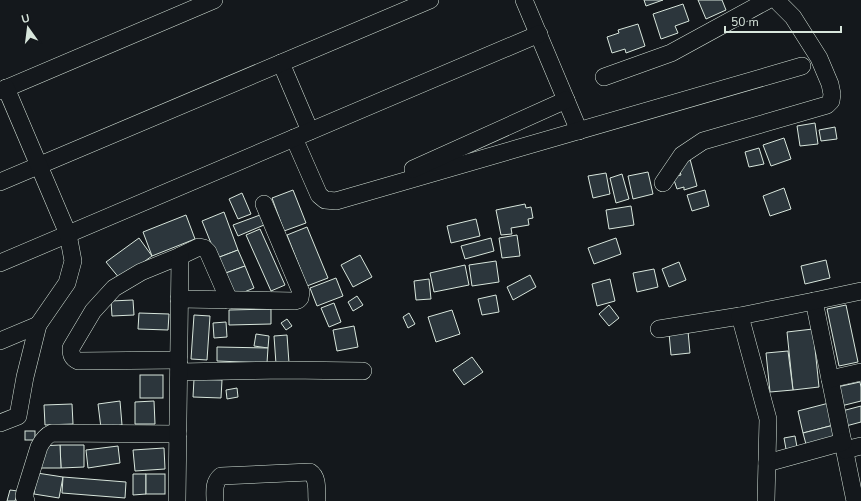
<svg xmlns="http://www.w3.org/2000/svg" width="861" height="501" viewBox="0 0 861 501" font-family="'Nunito Sans',sans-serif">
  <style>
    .building { fill: #2c363c; stroke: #d8e6dc }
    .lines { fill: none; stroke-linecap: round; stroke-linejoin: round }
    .minor-casing { stroke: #d8e6dc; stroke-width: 18 }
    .minor { stroke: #14181c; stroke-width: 17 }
  </style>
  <rect width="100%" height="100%" fill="#14181c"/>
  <g class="building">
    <path d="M644,0H663L646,6Z"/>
    <path d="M698,0H722L726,10L706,19Z"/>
    <path d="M683,4L689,21L675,26L678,33L661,39L653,14Z"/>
    <path d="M638,24L645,46L626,53L625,49L612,53L607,37L619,33L618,30Z"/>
    <path d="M815,123L818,144L800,146L797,126Z"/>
    <path d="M835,127L837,139L821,141L819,130Z"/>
    <path d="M784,138L791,159L771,166L763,145Z"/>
    <path d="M759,148L764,164L749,167L745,152Z"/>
    <path d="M690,159L697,186L684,190V187L677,189L673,177L681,175L677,163Z"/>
    <path d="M648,172L653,194L633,199L628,176Z"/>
    <path d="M606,173L610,194L593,198L588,176Z"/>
    <path d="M622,174L629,199L616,203L610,178Z"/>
    <path d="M784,188L791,209L770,216L763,196Z"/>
    <path d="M293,190L306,223L284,231L272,198Z"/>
    <path d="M705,190L709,206L692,211L687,195Z"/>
    <path d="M242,193L251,214L238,219L229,199Z"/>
    <path d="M525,204L526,208L531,207L533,218L528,219L529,225L511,228L512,234L501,235L496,210Z"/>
    <path d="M631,206L634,225L609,229L606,210Z"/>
    <path d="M224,212L238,250L217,258L202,221Z"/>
    <path d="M186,215L195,239L152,256L143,232Z"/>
    <path d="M260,215L264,225L238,236L233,225Z"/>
    <path d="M476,219L480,236L451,243L447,226Z"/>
    <path d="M307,227L328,278L307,286L287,235Z"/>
    <path d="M260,229L285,285L271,291L246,235Z"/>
    <path d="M517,235L520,256L502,258L499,238Z"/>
    <path d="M139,238L152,256L120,279L106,262Z"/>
    <path d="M491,238L494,251L465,259L461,246Z"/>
    <path d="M616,238L621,254L594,264L588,248Z"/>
    <path d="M238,250L245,266L223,274L217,258Z"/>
    <path d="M360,255L372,277L353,287L341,265Z"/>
    <path d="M826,260L830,278L805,284L801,266Z"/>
    <path d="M496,261L499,282L472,286L469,265Z"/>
    <path d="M679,262L686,280L669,287L662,269Z"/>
    <path d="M465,265L469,285L434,292L430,273Z"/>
    <path d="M245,266L254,288L232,297L223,274Z"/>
    <path d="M654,269L658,287L637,292L633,273Z"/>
    <path d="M530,275L536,287L513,300L507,287Z"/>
    <path d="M336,278L343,296L317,306L310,288Z"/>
    <path d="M429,279L431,299L416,300L414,281Z"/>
    <path d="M610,279L615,301L597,306L592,284Z"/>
    <path d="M496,295L499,312L482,315L478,299Z"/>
    <path d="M357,296L363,305L353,311L348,302Z"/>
    <path d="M133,300L134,315L112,316L111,301Z"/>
    <path d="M334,303L341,322L329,327L321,308Z"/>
    <path d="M609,305L619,318L609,326L599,314Z"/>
    <path d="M846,305L858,362L839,366L827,309Z"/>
    <path d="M271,309V324L229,325V310Z"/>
    <path d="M452,310L460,334L436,342L428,317Z"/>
    <path d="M139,313L169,314L168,330L138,329Z"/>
    <path d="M409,313L415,324L408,328L403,317Z"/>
    <path d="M194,315L210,316L207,360L191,359Z"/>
    <path d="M287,319L292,326L286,330L281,323Z"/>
    <path d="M226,322L227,337L214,338L213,323Z"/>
    <path d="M354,326L358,347L337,351L333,330Z"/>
    <path d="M813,329L819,387L793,390L787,332Z"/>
    <path d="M688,331L690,353L671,355L669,333Z"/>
    <path d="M256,334L269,336L268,348L254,346Z"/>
    <path d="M287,335L289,363L276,364L274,336Z"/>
    <path d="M217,347L268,348L267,363L217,361Z"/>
    <path d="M788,351L793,390L770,392L766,353Z"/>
    <path d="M472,357L483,372L464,385L453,370Z"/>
    <rect x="140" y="375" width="23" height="23"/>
    <path d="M194,379L222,380L221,398L193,397Z"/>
    <path d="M860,382L861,387V401L841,406L837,387Z"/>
    <path d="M237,388L238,397L227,399L226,390Z"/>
    <path d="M120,401L122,425L101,428L98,404Z"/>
    <path d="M154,401L155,424H135V402Z"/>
    <path d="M829,403L834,425L803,433L798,411Z"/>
    <path d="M72,404L73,424L45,425L44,405Z"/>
    <path d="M861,406V422L846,426L842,411Z"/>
    <path d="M834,425L838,441L807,448L803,433Z"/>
    <rect x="25" y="431" width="10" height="9"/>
    <path d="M795,436L797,447L786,449L784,438Z"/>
    <path d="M60,445H84V467L61,468Z"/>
    <path d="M60,445L61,468H41L40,446Z"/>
    <path d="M118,446L120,463L88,468L86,450Z"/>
    <path d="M164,448L165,469L135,471L133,450Z"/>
    <path d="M37,473L63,477L59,498L34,494Z"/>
    <path d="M133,474H146V494L133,495Z"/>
    <rect x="146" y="474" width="19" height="20"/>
    <path d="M63,477L126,482L125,498L62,493Z"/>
    <path d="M10,490L18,491L15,501H7Z"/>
  </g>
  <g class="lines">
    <g class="minor-casing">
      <g id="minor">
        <path d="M524,0L579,131"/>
        <path d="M281,63L310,131"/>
        <path d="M604,77L671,53L768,0"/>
        <path d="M0,91L214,0"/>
        <path d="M294,138L319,195L325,200L336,201L802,66"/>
        <path d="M413,169L566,100"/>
        <path d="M0,182L430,0"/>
        <path d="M663,183L682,155L703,141L827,105L831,101L832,94L830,84L819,58L793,17L779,3V0"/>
        <path d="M0,263L539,34"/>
        <path d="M179,299L295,301L298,300L300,298L301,292L264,204"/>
        <path d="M814,301L855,501"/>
        <path d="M659,329L740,316"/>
        <path d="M0,341L38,325"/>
        <path d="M179,360L78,361C72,358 71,355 71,348L93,311L114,288L141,272L180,256L199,247L204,248L208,252L229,300"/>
        <path d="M179,372L286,370L363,371"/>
        <path d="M830,379L861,372"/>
        <path d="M0,423L18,416L25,377L38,325L67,283L73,261L68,234L6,88"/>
        <path d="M845,450L861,446"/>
        <path d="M767,463L843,442"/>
        <path d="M26,501L24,496L25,492L39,447C42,441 45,436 52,433L178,434"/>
        <path d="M177,501L180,256"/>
        <path d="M215,501C215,492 213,483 221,476L310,472C319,478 316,491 317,501"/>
        <path d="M766,501L768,419L740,316L814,301L861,291"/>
      </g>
    </g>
    <use href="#minor" class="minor"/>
  </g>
  <g transform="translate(28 28) rotate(346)" stroke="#14181c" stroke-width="3" paint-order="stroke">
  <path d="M0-3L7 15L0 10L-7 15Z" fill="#d8e6dc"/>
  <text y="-6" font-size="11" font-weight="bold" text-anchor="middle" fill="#d8e6dc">U</text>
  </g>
  <path d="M725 26v6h116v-6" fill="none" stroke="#d8e6dc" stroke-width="2"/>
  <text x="731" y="26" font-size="12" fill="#d8e6dc" stroke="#14181c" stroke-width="3" paint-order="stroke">50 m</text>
</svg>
